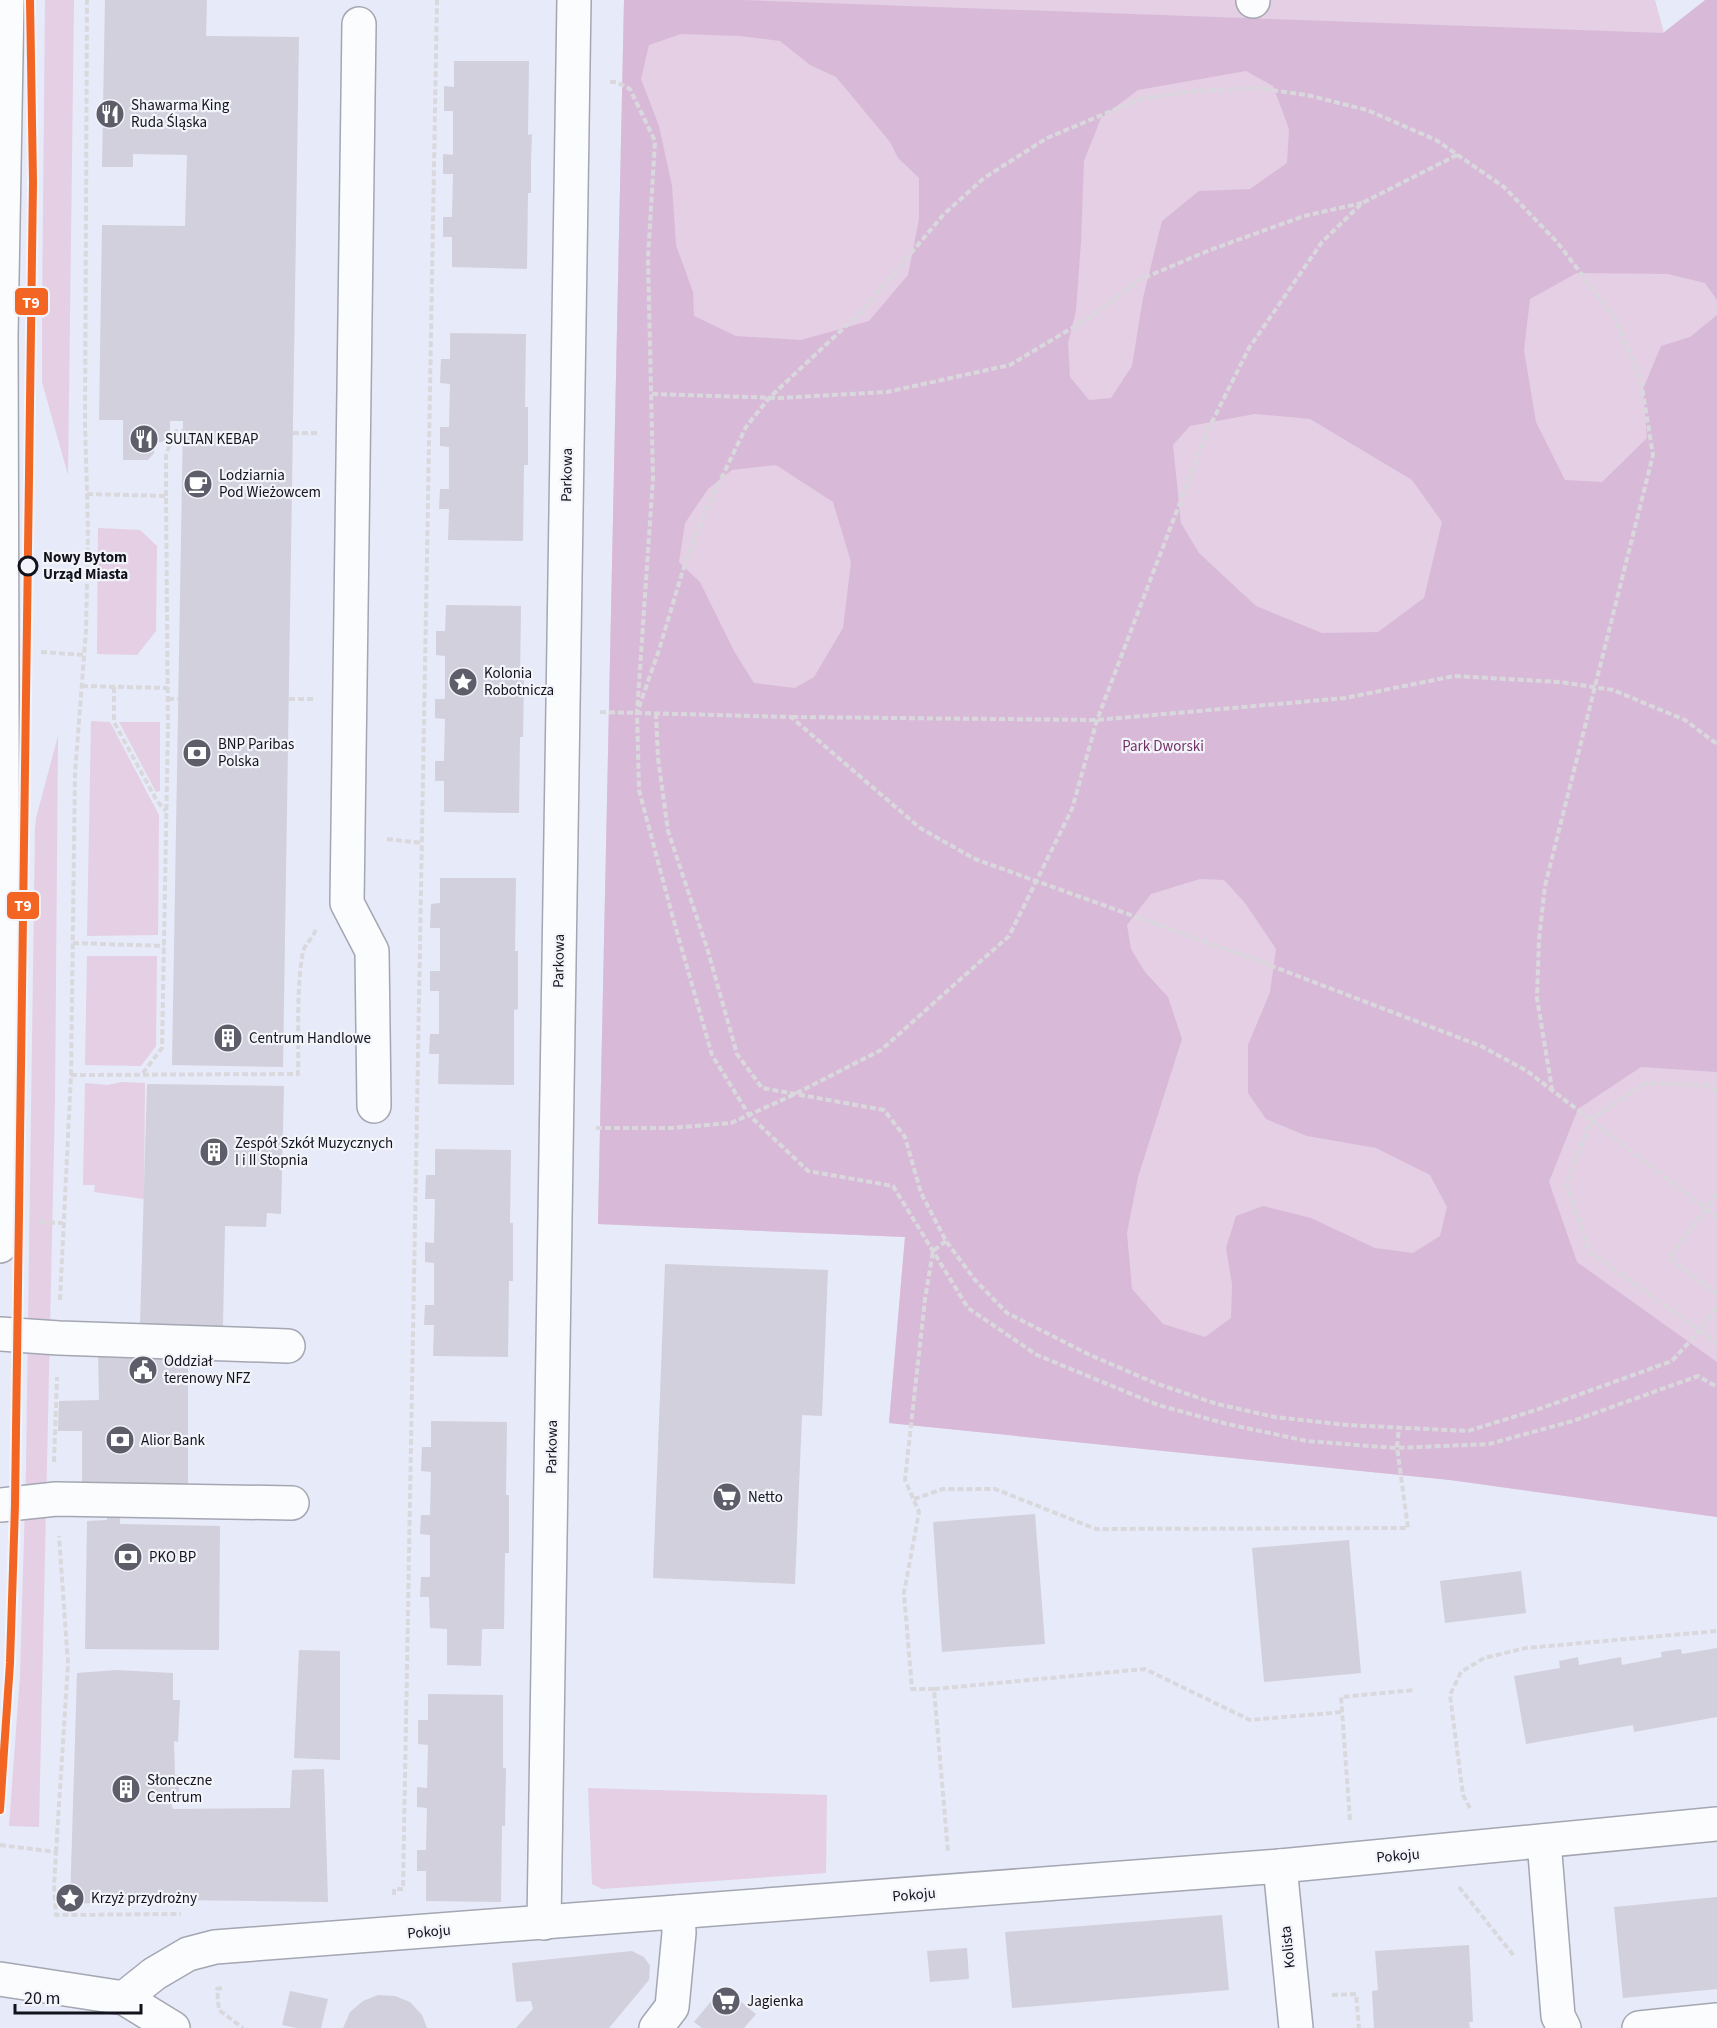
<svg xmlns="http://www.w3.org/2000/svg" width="1717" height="2028" viewBox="0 0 1717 2028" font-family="'Source Sans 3',sans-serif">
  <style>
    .green { fill: #e4cfe5 }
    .forest { fill: #d8bad8; fill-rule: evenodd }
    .building { fill: #d2d0dc }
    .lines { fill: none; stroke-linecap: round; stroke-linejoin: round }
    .minor-casing { stroke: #a4a6b2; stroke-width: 36 }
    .path { stroke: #d9d9dd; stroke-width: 4; stroke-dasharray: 6 3; stroke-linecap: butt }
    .minor { stroke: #fbfcfe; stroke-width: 33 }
    .tram-1-casing { stroke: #f2f4fa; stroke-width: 12 }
    .tram-1 { stroke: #f26522; stroke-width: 8 }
    .stop-dot { fill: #f2f4fa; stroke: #12131d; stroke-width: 3 }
    .labels { text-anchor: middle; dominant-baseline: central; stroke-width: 4.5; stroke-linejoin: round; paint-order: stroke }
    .poi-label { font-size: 15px; fill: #12131d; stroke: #f2f4fa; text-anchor: start }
    .street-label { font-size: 15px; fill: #12131d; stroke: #f2f4fa }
    .stop-label { font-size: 15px; font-weight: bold; fill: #12131d; stroke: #f2f4fa; text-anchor: start }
    .park-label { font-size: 15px; fill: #733066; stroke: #f2f4fa }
    .line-badge { stroke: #f2f4fa; stroke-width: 2 }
    .badge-label { font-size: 16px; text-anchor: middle; font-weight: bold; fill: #fff }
  </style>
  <rect width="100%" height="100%" fill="#e7eaf8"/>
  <g class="green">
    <path d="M45,0H74L68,475L42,382V318H44L45,315L42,314Z"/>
    <path d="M624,0H1655L1664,33L1717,168V1517L1450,1480L889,1423L905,1237L598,1224Z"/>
    <path d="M98,528L140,530L157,546L156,631L137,655L97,654Z"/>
    <path d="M91,721L110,722L159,815L158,935L87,936Z"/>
    <path d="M119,722H160V791L156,792Z"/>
    <path d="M58,736L55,1100L39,1827L9,1826L20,1676L26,1468L35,828L36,818Z"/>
    <path d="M87,956H157L156,1046L141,1066L85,1065Z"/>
    <path d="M122,1082L145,1083L144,1199L94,1192L95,1185H83L85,1083L107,1085Z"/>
    <path d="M588,1788L827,1795L826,1873L602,1889L592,1884Z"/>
  </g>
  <path class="forest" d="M624,0H742L1663,33L1705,0H1717V300L1705,283L1668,274L1577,273L1530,299L1524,350L1536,422L1565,480L1602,482L1647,438L1643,389L1661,346L1690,337L1717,315V1072L1641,1067L1578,1109L1549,1182L1577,1262L1717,1362V1517L1450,1480L889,1423L905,1237L598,1224ZM681,34L740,36L780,41L810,65L836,77L890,142L898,158L919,178V219L908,275L869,321L801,340L736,336L694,316L693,292L676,245L672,186L659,126L641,79L649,45ZM1246,71L1273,86L1289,129L1287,163L1250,189L1199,191L1162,221L1143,298L1132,366L1111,398L1089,400L1070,377L1068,343L1076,311L1081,242L1084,161L1101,118L1138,90ZM1255,414L1310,419L1412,480L1442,522L1424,598L1378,632L1322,633L1256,606L1199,553L1181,523L1173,445L1190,426ZM776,465L833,502L851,562L843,628L814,677L795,688L754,683L734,651L700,582L679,562L685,523L708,489L732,470ZM1200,879L1224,880L1245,903L1276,949L1270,992L1248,1045V1093L1266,1119L1307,1136L1376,1148L1430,1175L1447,1207L1440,1236L1413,1253L1375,1248L1311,1218L1263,1206L1236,1216L1226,1248L1232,1284L1231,1318L1205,1337L1163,1324L1132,1289L1127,1233L1138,1177L1182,1039L1168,997L1145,972L1131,949L1127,925L1151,894Z"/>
  <g class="building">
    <path d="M105,0H207L206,36L299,37L283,1067L172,1065L183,421H170V437L162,442H155L154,453L148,460H123V420H99L102,225L185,226L187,155L133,154V167H102Z"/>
    <path d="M454,61H529L528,135L532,134L531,161V193H528L527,269L452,267V237H443V217H452L453,174H443V154L453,155V111H444V86L454,87Z"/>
    <path d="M450,333L526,334L525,407H528V465H524L523,541L448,540L449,509H439L440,489H449V447L440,446V427H449L450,384L440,383L441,359H450Z"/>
    <path d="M446,605L521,606L520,679H524L523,737H520L519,813L444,812V781H435V761H444L445,719L435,718V699H445V656L436,655V631H445Z"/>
    <path d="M440,878H516L515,951H518V1009L514,1010V1085L438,1084L439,1054H429L430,1034H439V991H430V971H440V928H430L431,904L440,903Z"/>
    <path d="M147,1084L284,1086L281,1214L267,1213L266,1227L225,1226L223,1326L140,1325Z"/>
    <path d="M435,1149L511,1150L510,1223H513V1281H509L508,1357L433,1356L434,1325H424L425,1305H434V1263L425,1262V1242L434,1243L435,1199H425L426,1175H435Z"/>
    <path d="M665,1264L828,1270L822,1416L802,1415L795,1584L653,1578Z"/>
    <path d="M188,1351V1484H157V1505L82,1485V1431H58L59,1401L99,1400L98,1352Z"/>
    <path d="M431,1421L507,1422L506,1495H509V1553H505L504,1629H482L481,1666L447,1665V1629L430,1628L429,1597H420L421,1577H430V1535L420,1534L421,1515H430L431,1472L421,1471L422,1447H431Z"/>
    <path d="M120,1507V1524L220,1526L219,1650L85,1649L87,1521L107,1520V1508Z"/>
    <path d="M1035,1514L1045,1644L942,1652L933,1522Z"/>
    <path d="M1349,1540L1361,1673L1264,1682L1252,1548Z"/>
    <path d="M1521,1571L1526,1613L1445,1623L1440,1581Z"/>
    <path d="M1717,1648V1717L1634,1732L1633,1725L1526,1744L1514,1676L1560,1668L1559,1661L1578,1657L1579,1665L1621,1657L1622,1665L1662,1657L1661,1652L1681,1649L1682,1654Z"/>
    <path d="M299,1650L340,1651V1760L294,1758Z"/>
    <path d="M116,1670L173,1673V1700H180L178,1742L174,1741L175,1775H179V1803H171L173,1809L290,1808L292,1770L324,1769L328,1902L171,1900L70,1904L77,1673Z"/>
    <path d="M428,1694L503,1695V1768H506L505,1826H502L501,1902L426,1901V1871H417V1850H426L427,1808L417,1807V1787L427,1788L428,1745L418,1744V1720H428Z"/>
    <path d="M1717,1897V1989L1623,1998L1614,1907Z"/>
    <path d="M1222,1915L1229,1990L1012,2008L1005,1932Z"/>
    <path d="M1469,1945L1473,2022H1469L1470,2028H1374L1372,1991L1378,1990L1375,1951Z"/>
    <path d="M967,1948L969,1979L930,1982L927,1951Z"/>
    <path d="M632,1951L644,1957L650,1966L649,1980L609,2028H516L533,2009L531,2001L516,2002L512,1963Z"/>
    <path d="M723,1987L756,2014L744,2028H702L694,2022Z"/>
    <path d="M290,1991L328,1999L321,2028H297L282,2025Z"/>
    <path d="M378,1995L395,1996L410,2002L422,2015L427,2028H343L350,2012L363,2001Z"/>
  </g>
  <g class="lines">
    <g class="minor-casing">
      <g id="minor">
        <path d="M1253,1V0"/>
        <path d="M359,24L347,903L372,951L374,1106"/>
        <path d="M0,1246L3,1064L1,335L7,0"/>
        <path d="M0,1334L59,1338L288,1346"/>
        <path d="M0,1505L56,1499L292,1503"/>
        <path d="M1544,1841L1558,2016L1564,2028"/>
        <path d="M1280,1866L1296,2028"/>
        <path d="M544,1923L574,0"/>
        <path d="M0,1979L124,1998L173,2028"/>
        <path d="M124,1998L154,1974L188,1954L215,1947L1280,1866L1717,1824"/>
        <path d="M656,2028L672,2007L679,1933L678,1912"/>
        <path d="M1639,2028L1717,2020"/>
      </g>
    </g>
    <g class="path">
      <path d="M610,82H616L630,89L655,141L648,258L653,478L637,713L639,790L673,918L712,1055L749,1115L808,1171L893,1186L968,1308L1037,1355L1158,1405L1227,1424L1307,1441L1395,1448L1489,1444L1573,1421L1698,1376L1717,1387"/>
      <path d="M652,394L780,398L887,392L1010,365L1092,316L1139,280L1210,250L1304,216L1362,203"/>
      <path d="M293,433H317"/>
      <path d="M87,494L166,496L168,725L162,1048L143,1073"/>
      <path d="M166,496V454L176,431H183"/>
      <path d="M41,652L85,655"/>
      <path d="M82,686L168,688"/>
      <path d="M114,687V722L157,801L166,811"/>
      <path d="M168,699H179"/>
      <path d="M289,699H313"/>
      <path d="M639,707L659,650L683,570L705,512L746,427L769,398L863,310L944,214L984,178L1047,138L1140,99L1194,91L1257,88L1307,95L1367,110L1436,140L1504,187L1557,242L1615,318L1641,381L1653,455L1545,886L1539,939L1537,998L1552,1089"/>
      <path d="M600,712L791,717L920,828L975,859L1256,960L1481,1046L1527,1071L1717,1217"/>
      <path d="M656,713L658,758L668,831L707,948L737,1054L762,1088L884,1110L905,1137L921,1193L946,1241L975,1280L1007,1313L1090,1355L1155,1383L1217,1404L1275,1417L1347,1425L1468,1431L1539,1409L1672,1361L1700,1330L1717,1306"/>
      <path d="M792,717L1097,720L1345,698L1454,676L1560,682L1613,690L1685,720L1717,744"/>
      <path d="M387,839L422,843"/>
      <path d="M73,943L164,946"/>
      <path d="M71,1075L298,1074C299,1038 296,988 303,952C305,943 314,938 316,928"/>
      <path d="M1717,1091L1710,1086L1646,1083L1592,1119L1566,1183L1590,1252L1717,1343"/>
      <path d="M596,1128H670L731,1123L793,1095L881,1050L1009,936L1072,809L1097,720L1151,578L1208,430L1249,348L1322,242L1362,203L1457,155"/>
      <path d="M1717,1194L1669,1258L1717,1294"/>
      <path d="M40,1222L63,1223"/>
      <path d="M946,1241L933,1251L925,1299L905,1480L919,1512L904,1593L912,1689H934L948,1852"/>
      <path d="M60,1300L71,1075L75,774L86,630L88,529L85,424L87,0"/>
      <path d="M54,1462L57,1377"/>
      <path d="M914,1499L943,1489H995L1096,1529L1408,1528L1397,1447L1399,1427"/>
      <path d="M934,1689L1145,1669L1250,1720L1342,1712"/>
      <path d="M1470,1808L1463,1795L1450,1695L1461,1672L1484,1658L1526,1648L1717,1631"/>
      <path d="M1350,1820L1341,1697L1414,1690"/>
      <path d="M0,1845L56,1852L54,1886L56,1915L181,1914"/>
      <path d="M56,1852L68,1664L59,1536"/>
      <path d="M1459,1887L1514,1956"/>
      <path d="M394,1895V1889H403L437,0"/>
      <path d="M222,1988L217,1989L219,2010L243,2028"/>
      <path d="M1332,1995L1356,1994L1359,2028"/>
    </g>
    <use href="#minor" class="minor"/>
    <g class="tram-1-casing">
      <path id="tram-1" d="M0,1810L10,1663L15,1505L33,182L30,0"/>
    </g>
    <use href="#tram-1" class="tram-1"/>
  </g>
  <defs>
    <g id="restaurant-disc" transform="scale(1.5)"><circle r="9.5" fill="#5d5e6a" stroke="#f2f4fa"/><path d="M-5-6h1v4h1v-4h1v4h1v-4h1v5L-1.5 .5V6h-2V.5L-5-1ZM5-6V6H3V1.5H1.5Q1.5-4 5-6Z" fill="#fff"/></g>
    <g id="cafe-disc" transform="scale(1.5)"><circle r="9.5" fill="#5d5e6a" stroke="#f2f4fa"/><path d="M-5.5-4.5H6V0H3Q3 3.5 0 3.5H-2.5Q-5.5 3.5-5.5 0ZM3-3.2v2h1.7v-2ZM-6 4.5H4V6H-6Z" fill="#fff"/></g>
    <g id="sight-disc" transform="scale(1.5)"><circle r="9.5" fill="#5d5e6a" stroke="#f2f4fa"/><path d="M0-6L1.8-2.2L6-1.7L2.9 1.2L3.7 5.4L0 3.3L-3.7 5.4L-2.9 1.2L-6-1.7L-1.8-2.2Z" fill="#fff"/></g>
    <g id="bank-disc" transform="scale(1.5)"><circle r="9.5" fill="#5d5e6a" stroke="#f2f4fa"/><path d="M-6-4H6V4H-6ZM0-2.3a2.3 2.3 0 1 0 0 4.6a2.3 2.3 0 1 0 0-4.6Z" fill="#fff"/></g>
    <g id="building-disc" transform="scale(1.5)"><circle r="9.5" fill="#5d5e6a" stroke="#f2f4fa"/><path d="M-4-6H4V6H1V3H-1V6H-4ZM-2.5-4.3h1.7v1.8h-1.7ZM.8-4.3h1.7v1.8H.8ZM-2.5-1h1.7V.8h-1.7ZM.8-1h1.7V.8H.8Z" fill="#fff"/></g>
    <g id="civic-disc" transform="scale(1.5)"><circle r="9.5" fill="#5d5e6a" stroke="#f2f4fa"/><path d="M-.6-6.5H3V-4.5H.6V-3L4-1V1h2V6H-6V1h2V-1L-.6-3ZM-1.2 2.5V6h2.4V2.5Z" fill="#fff"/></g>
    <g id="supermarket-disc" transform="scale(1.5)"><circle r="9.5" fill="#5d5e6a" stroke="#f2f4fa"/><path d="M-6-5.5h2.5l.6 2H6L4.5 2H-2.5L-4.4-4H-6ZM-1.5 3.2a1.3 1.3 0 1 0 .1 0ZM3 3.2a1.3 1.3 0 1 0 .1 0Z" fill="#fff"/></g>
  </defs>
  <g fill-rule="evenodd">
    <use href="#restaurant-disc" x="110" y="114"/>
    <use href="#restaurant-disc" x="144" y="439"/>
    <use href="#cafe-disc" x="198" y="484"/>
    <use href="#sight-disc" x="463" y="682"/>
    <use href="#bank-disc" x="197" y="753"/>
    <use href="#building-disc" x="228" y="1038"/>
    <use href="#building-disc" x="214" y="1152"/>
    <use href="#civic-disc" x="143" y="1370"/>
    <use href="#bank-disc" x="120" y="1440"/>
    <use href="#supermarket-disc" x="727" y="1497"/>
    <use href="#bank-disc" x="128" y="1557"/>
    <use href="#building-disc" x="126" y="1789"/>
    <use href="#sight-disc" x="70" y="1898"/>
    <use href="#supermarket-disc" x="726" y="2001"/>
  </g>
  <circle class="stop-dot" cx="28" cy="566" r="9"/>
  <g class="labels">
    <g class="poi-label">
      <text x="131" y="105">Shawarma King<tspan x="131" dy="17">Ruda Śląska</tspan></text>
      <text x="165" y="439">SULTAN KEBAP</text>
      <text x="219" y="475">Lodziarnia<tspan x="219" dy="17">Pod Wieżowcem</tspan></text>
      <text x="484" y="673">Kolonia<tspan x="484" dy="17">Robotnicza</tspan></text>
      <text x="218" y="744">BNP Paribas<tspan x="218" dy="17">Polska</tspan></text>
      <text x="249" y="1038">Centrum Handlowe</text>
      <text x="235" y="1143">Zespół Szkół Muzycznych<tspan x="235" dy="17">I i II Stopnia</tspan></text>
      <text x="164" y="1361">Oddział<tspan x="164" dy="17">terenowy NFZ</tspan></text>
      <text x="141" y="1440">Alior Bank</text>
      <text x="748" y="1497">Netto</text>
      <text x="149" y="1557">PKO BP</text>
      <text x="147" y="1780">Słoneczne<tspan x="147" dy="17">Centrum</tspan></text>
      <text x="91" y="1898">Krzyż przydrożny</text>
      <text x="747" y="2001">Jagienka</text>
    </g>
    <g class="street-label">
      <text transform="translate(567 475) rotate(-89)">Parkowa</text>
      <text transform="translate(559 961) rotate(-89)">Parkowa</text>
      <text transform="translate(552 1447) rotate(-89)">Parkowa</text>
      <text transform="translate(1398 1856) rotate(-5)">Pokoju</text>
      <text transform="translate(914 1895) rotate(-5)">Pokoju</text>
      <text transform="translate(429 1932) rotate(-5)">Pokoju</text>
      <text transform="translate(1288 1947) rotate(-96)">Kolista</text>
    </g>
    <g class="stop-label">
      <text x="43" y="557">Nowy Bytom<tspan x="43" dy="17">Urząd Miasta</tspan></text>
    </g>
    <g class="park-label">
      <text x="1163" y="746">Park Dworski</text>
    </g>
  </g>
  <g class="line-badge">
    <rect x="14" y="287" width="35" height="29" rx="6" fill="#f26522"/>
    <rect x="6" y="891" width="34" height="29" rx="6" fill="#f26522"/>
  </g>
  <g class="badge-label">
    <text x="31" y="308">T9</text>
    <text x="23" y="911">T9</text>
  </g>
  <path d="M15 2004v9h126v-9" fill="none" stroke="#12131d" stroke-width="3"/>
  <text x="24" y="2004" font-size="18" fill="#12131d" stroke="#f2f4fa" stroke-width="4.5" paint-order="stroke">20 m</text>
</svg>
